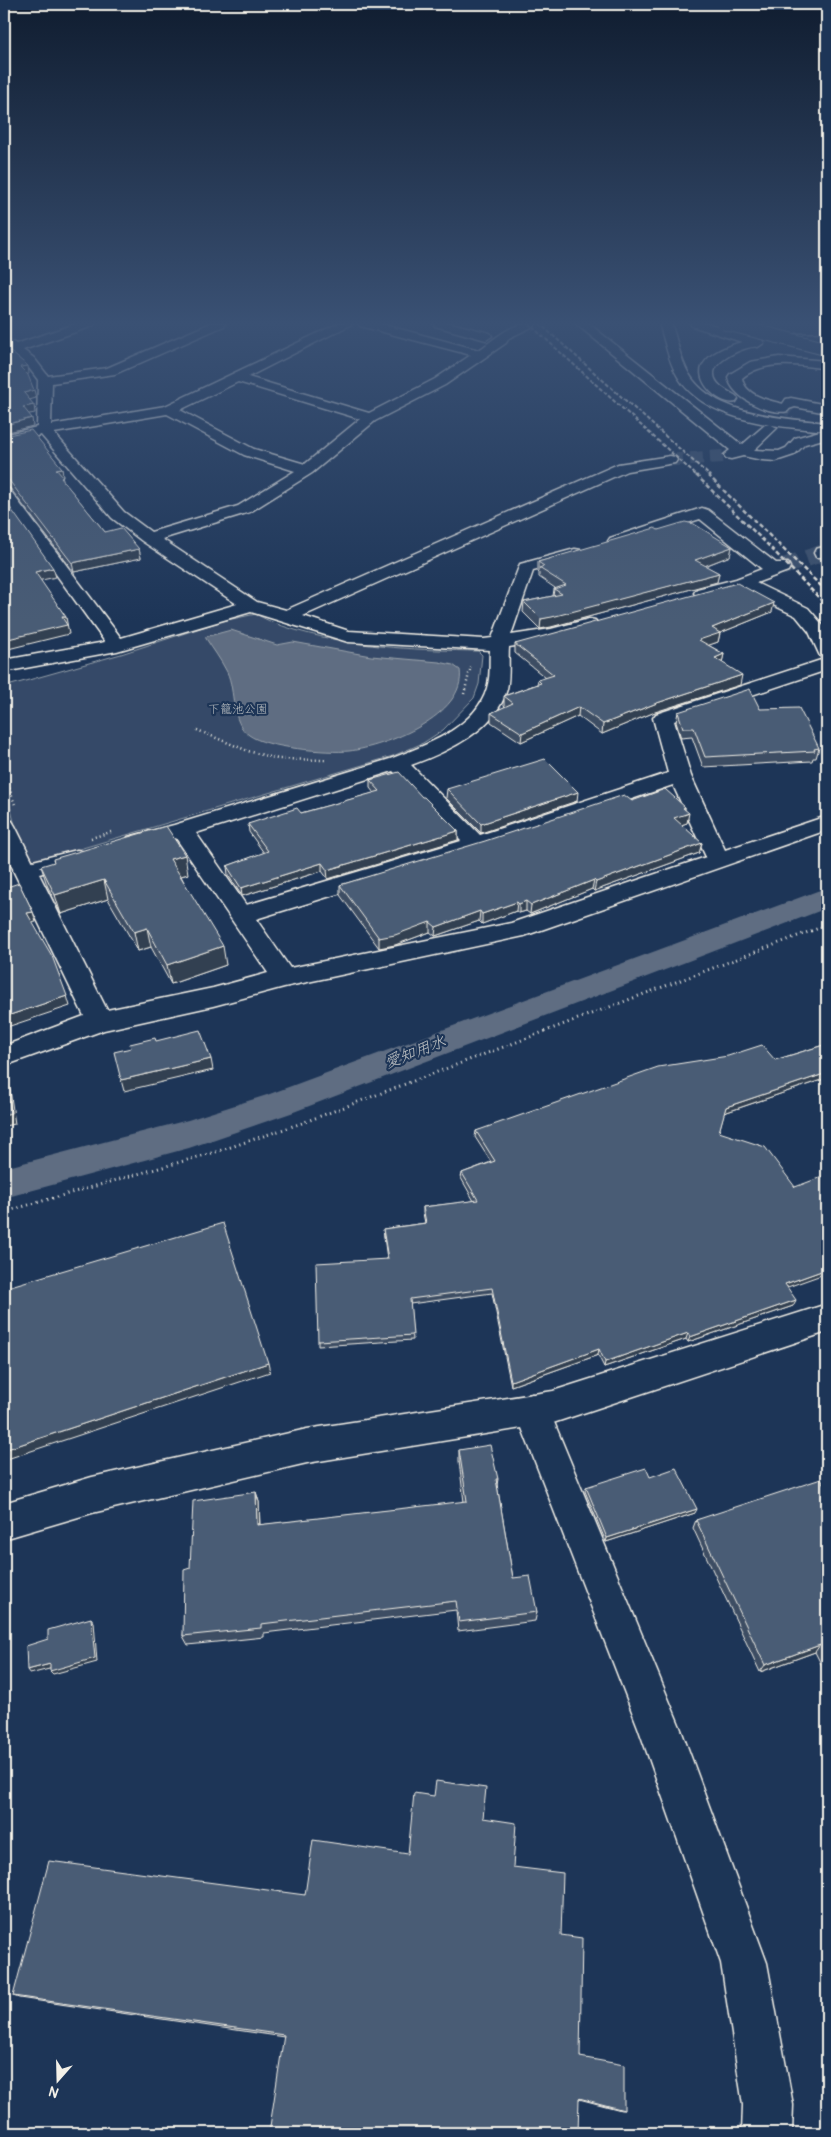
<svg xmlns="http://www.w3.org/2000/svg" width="831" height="2137" viewBox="0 0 831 2137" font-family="Pangolin,'Klee One',sans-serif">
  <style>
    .green { fill: #354a67; stroke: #949ea8 }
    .water { fill: #5e6d82; stroke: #9aa2ab }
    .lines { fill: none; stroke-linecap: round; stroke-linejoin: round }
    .canal { fill: #5e6d82; fill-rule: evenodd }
    .street-tunnel-far1 { stroke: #3d516d; stroke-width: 13; stroke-dasharray: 13 7; stroke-linecap: butt }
    .street-tunnel { stroke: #3d516d; stroke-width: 17; stroke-dasharray: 17 9; stroke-linecap: butt }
    .street-casing { stroke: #f4f1e8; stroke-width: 3 }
    .secondary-casing { stroke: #f4f1e8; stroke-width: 3 }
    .highway-casing { stroke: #f4f1e8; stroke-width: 3 }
    .path-far2 { stroke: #f4f1e8; stroke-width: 2; stroke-dasharray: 0.5 2.5; stroke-linecap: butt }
    .path-far1 { stroke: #f4f1e8; stroke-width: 2.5; stroke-dasharray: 1 3; stroke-linecap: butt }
    .path { stroke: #f4f1e8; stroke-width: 3; stroke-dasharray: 1 4; stroke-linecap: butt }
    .street { fill: #1d3557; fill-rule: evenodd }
    .secondary { fill: #1d3557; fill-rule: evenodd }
    .highway { fill: #1d3557; fill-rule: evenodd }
    .rail-far1 { stroke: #f4f1e8; stroke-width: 2; stroke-dasharray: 4 2; stroke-linecap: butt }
    .rail { stroke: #f4f1e8; stroke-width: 2.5; stroke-dasharray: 4.5 2.5; stroke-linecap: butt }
    .highway-bridge-casing { stroke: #f4f1e8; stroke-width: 15; stroke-linecap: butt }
    .highway-bridge { stroke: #1d3557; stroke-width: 13 }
    .wall { fill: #3e4e64; stroke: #f4f1e8 }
    .shaded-wall { fill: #324051; stroke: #f4f1e8 }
    .building { fill: #485b74; stroke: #f4f1e8 }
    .labels { text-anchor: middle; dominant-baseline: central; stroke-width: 4.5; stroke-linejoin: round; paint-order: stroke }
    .far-park-label { font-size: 12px; fill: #bbbfc1; stroke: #1d3557 }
    .water-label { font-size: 16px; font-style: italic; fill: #c0c3c4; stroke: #1d3557 }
  </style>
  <rect width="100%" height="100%" fill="#1d3557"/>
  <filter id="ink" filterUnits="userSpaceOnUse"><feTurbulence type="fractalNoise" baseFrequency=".02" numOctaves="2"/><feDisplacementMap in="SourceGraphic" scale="10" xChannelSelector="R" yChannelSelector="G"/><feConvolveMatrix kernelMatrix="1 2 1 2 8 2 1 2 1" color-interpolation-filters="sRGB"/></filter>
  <g filter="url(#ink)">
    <path class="green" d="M256,614C273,624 291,629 310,634C365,648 421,650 478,651L482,655L479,684L474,698L443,730L423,743L393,756L39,861L31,862L23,859L4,781V687L121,654L222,621Z"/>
    <path class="water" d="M231,630L277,645L293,642L371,656L439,662L453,665L460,670C467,715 385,747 349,751C328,753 266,748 249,735C230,722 236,691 227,672C221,660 212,648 205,637Z"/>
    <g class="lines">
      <path class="canal" d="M820,890L827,892V908L291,1113L189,1148L4,1198V1168L188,1120L267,1095Z"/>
      <g class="street-tunnel-far1">
        <path d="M770,428L789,405"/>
        <path d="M670,460L729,456"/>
      </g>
      <path class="street-tunnel" d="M782,567L822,553"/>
      <g class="street-casing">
        <g id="street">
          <path d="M78,323H95L93,326L23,350L34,358L48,376L107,368L211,323H226L224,326L115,374L52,383L51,425L165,406L339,323H354L248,377L369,413L435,379L471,355L360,326L358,323H377L479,350C499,336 510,323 536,323L534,326L509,338L506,343L445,385L375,421L312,473L250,512L162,539L257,602L286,610L618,464L670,456L675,457L677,460L675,463L627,471L303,616L349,631L484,639L492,638L520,564L575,549L581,550L583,554L581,558L533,571L511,635L551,629L589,619L595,620L598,624L595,628L552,640L509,647C508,660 510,675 507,689C496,730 447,752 411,765L480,835L668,773L653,718L656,714L827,658V670L674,721L691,776L725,850L827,816V830L524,936L284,987L213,1006L104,1030L4,1066V1046L84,1016L13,870L17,865L77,850L85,852L89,857L85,862L39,874L107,1010L213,988L268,973L176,838L136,849L128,847L125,842L128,837L174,825L390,759C424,746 476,728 487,688C491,676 489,662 490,650L348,642L251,612L117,651L4,672V660L105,642L4,502V487L9,489L121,638L237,604L142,541L112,518L41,435L4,443V435L37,427L38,380L26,364L12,353L4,356V337L16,344ZM238,382L360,419L305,464L254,449L180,410ZM167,414L244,455L295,471L238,506L151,532L124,512L54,433ZM393,771L461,841L246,905L196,833ZM673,785L706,857L511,923L290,968L256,919L484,849Z"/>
          <path d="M433,323H451L490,333L492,336L486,340L435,326Z"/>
          <path d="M575,323H588L742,445L765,425L770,424L777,428L754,450L779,451L786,448L795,438L827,429V438L805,444L794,455L776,461L762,460L743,456L731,459L726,458L724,455L730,450Z"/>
          <path d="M791,398L827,405V413L795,407L789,409L784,408L782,405L786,399Z"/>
          <path d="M702,508L708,510L776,563H788L790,567L788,571L756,583L808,608L827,630V658L820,656L809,632L796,616L740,589L703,598L697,597L694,593L697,589L736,579L762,569L700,519L616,546L610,544L608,541L610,538Z"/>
          <path d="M827,546V557H816L814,553L816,549Z"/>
          <path d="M532,1394L544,1399L549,1410L680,1727L767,1963L793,2105L792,2133H742L743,2105L721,1963L638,1727L515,1410L520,1399Z"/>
        </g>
      </g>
      <g class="secondary-casing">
        <g id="secondary">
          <path d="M4,819L12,821L15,826L37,870L33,875L25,877L17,875C4,856 3,841 4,819Z"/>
          <path d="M827,1304V1332L553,1423L307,1463L92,1513L4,1539V1503L92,1477L307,1429L553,1391Z"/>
        </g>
      </g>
      <g class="highway-casing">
        <g id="highway">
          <path d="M659,323H671C677,339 680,359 689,374C714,416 784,418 827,423V431C780,427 705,422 678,377C668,361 665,341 659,323Z"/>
          <path d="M690,323H707L762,340L764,343L758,347C748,344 713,360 714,374C714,385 728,391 736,396L738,399L736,402C721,406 696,383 702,367C709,352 728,346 742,342L692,326Z"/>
          <path d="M827,333V341L796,342L790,338L796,334Z"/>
          <path d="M779,357L827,361V369C799,365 766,359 742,378C745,397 772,401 788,405L790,408L788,411C769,416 732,398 728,377L730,374L750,362Z"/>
        </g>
      </g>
      <path class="path-far2" d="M470,671L471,667"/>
      <g class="path-far1">
        <path d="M464,694L470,670"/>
        <path d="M197,730L248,751L278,759L325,760"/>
        <path d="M4,773L15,805"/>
        <path d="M91,838L111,832"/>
      </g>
      <path class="path" d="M4,1212L219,1151L302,1123L827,925"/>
      <use href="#street" class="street"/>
      <use href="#secondary" class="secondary"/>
      <use href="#highway" class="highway"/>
      <g class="rail-far1">
        <path d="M528,323L697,476"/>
        <path d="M539,323L710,476"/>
      </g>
      <g class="rail">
        <path d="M696,475L769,546L827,606"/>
        <path d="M708,475L827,592"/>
      </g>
      <g class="highway-bridge-casing">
        <path id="highway-bridge" d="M724,323L827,349"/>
      </g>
      <use href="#highway-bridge" class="highway-bridge"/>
    </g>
    <g class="wall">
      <path d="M4,436L63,476H62L64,482L105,532L139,549L141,558L74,572L10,488L4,486Z"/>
      <path d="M658,530L732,547L730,556L705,566L719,573L717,582L551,627L540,629L523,612L524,602L553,596L554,589L555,588L539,577V573L538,572V562Z"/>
      <path d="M772,612L720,633L718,642L708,645L724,654L722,662L740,685L655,712L602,734L578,716L521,742L491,722V713L505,707L504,706V696L537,684L538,680L546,678L515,653V644Z"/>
      <path d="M760,709L819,748L816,758H813L812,761L703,767L692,737L681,738L676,722L678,712Z"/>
      <path d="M370,780L422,797L458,831V840L328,879L322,871L242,896L228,875L227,866L264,853L249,832L248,824L301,813L374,793L370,788Z"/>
      <path d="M447,789L577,801L481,833L446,798Z"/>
      <path d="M632,801L685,807V810L687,823L681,825L702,843L699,853L594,891L592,889L530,914L526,911L519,913L516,911L482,924L479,921L435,936L430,932L395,945L379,948L340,895V885Z"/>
      <path d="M41,866L188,874L181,876L226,965L171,984L151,947L138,951L108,899L61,914L47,885Z"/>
      <path d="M827,1044V1078L724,1113L719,1132L787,1287L793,1306L688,1342L686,1339L604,1367L598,1355L511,1386L492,1293L410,1304L413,1340L318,1346V1341L387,1259L383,1229L425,1223L423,1213V1207L474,1201L461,1178L462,1173L491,1162L475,1137L476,1131L775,1060Z"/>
      <path d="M459,1450L498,1479L497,1485L513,1578L537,1612L535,1621L458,1631L456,1610L264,1633V1637L188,1645L183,1636L190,1568L256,1492L259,1502L260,1525L464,1502L459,1461Z"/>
      <path d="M650,1477L695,1513L606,1542L585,1491L586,1487Z"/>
      <path d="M827,1490V1673L826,1674L815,1652L760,1672L693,1528L696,1520Z"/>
      <path d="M483,1818L513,1867L561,1935L580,2057L624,2110H621L579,2099L284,2037L19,1998L13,1996L305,1895L408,1854Z"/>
    </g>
    <g class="shaded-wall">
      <path d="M28,366L29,374L21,375L20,367Z"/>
      <path d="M34,390L36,398L26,401L24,393Z"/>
      <path d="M34,405L35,413L24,415L23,407Z"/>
      <path d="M32,418L33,426L4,433V425Z"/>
      <path d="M62,468L63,476L58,477L56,469Z"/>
      <path d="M732,547L730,556L694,570L695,560Z"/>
      <path d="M139,549L141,558L74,572L72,563Z"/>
      <path d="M53,568L56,577L37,581L35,572Z"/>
      <path d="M719,573L717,582L551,627L540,629L541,619Z"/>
      <path d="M774,603L772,612L720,633L718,642L698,649L699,640L712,628Z"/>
      <path d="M62,617H66L69,634L4,650V640Z"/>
      <path d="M724,654L722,663L715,658Z"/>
      <path d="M742,675L740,685L655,712L602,734L603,724L657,703Z"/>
      <path d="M579,707L578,716L521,742L522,733Z"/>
      <path d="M578,792L577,801L481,833V824Z"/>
      <path d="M685,807L684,815L689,813L687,823L672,828L674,818L683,808Z"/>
      <path d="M458,831V840L328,879L327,870Z"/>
      <path d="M702,843L699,853L594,891L596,882Z"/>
      <path d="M185,855L188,874L174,878L170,859Z"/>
      <path d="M322,863V871L242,896L241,888Z"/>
      <path d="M104,880L108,899L61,914L55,895Z"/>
      <path d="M594,880L592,889L530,914L531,905Z"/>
      <path d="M526,901V911L519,913V904Z"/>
      <path d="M517,902L516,911L482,924V914Z"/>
      <path d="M480,911L479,921L435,936L436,927Z"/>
      <path d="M33,912L36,922L30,923L27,913Z"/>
      <path d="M430,922V932L395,945L379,948V938Z"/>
      <path d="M147,928L151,947L138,951L134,932Z"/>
      <path d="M223,946L226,965L171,984L167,965Z"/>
      <path d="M67,996L70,1006L4,1028V1017Z"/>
      <path d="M211,1059L213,1070L124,1091L121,1080Z"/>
      <path d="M827,1073V1078L724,1113L726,1107Z"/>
      <path d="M6,1080L10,1090L15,1124L4,1126V1115Z"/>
      <path d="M827,1269V1273L782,1289L785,1284Z"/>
      <path d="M796,1300L793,1306L688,1342L690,1337Z"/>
      <path d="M688,1333L686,1339L604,1367L605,1362Z"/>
      <path d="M599,1349L598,1355L511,1386V1381Z"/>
      <path d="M268,1363L270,1372L4,1460V1450Z"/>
      <path d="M256,1492L259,1502L260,1535L257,1525Z"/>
      <path d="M697,1509L695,1513L606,1542L607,1538Z"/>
      <path d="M91,1618L94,1622L97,1662L53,1674L50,1671Z"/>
      <path d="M820,1645L815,1652L760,1672L765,1665Z"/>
      <path d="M50,1664L53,1668L30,1674L27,1670Z"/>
    </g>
    <g class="building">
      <path d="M4,349H7L28,366L20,367L28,375L34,390L24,393L34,405L23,407L32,418L4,425Z"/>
      <path d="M31,430L62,468L56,469L63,477L61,478L105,532L121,528L139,549L72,563L8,479L4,478V436Z"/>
      <path d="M4,499L53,568L35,572L66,617H62L67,625L4,640Z"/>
      <path d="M685,522L694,524L732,547L695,560L719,573L552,617L541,619L524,602L562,594L554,589L566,585L539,568L544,566L538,562L655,528L658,530Z"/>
      <path d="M737,583L774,603L712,628L720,633L699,640L724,654L715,658L742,675L657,703L603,724L579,707L522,733L491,713L513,703L504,696L541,683L538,680L554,675L515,644Z"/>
      <path d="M750,689L760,709L799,708L819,748L814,749L815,751L705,757L694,728H683L678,712Z"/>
      <path d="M545,759L578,792L481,824L447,789Z"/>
      <path d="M399,772L422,797H424L458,831L327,870L322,863L241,888L227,866L268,851L248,824L297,808L301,813L380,791L370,780Z"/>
      <path d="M665,789L685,807L683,808L689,813L674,818L702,843L596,882L594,880L531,905L526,901L519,904L517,902L482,914L480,911L436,927L430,922L395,935L379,938L340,885L485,841L624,795L632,801Z"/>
      <path d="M166,826L185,855L170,859L223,946L167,965L147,928L134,932L104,880L55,895L41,866L54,862L53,859Z"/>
      <path d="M19,883L33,912L27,913L52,956L67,996L4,1017V888Z"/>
      <path d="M200,1030L211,1059L121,1080L114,1052L131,1048L130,1044L155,1038L156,1041Z"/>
      <path d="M827,1044V1073L726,1107L719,1132L765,1147L795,1187L827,1175V1269L785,1284L796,1300L690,1337L688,1333L605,1362L599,1349L511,1381L492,1288L410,1299L413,1335L318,1341L316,1263L388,1259L383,1229L426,1223L423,1207L478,1200L462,1173L495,1161L476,1131L658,1067L728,1056L762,1045L775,1060Z"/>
      <path d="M6,1080L11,1113L4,1115V1081Z"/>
      <path d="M223,1223L268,1363L4,1450V1288Z"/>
      <path d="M490,1445L498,1479H496L513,1578L530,1576L537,1612L459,1622L456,1601L261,1624V1628L183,1636L184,1570L190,1568L193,1501L256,1492L257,1525L467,1501L459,1450Z"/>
      <path d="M646,1468L650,1477L676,1468L697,1509L607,1538L586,1487Z"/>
      <path d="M821,1479L827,1490V1659L820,1645L765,1665L696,1520Z"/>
      <path d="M91,1618L95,1658L50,1671V1664L27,1670L26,1646L48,1639V1630Z"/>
      <path d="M436,1781L486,1788L483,1818L516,1823L513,1867L563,1873L561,1935L582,1938L580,2057L624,2065V2110L579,2098L578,2133H269L284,2035L13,1996L49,1861L305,1895L313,1840L408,1854L414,1793L434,1796Z"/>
    </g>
  </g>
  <linearGradient id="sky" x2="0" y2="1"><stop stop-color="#101d30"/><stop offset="0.52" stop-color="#3a5174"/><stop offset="1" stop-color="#3a5174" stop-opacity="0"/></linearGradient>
  <rect width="831" height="622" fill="url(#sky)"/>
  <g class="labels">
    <g class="far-park-label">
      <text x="238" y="709">下籠池公園</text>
    </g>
    <g class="water-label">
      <text transform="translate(415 1052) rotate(-21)">愛知用水</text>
    </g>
  </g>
  <rect width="831" height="2137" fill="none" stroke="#1d3557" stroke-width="20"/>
  <rect x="10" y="10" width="811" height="2117" fill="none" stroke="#f4f1e8" stroke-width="2" filter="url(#ink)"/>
  <g transform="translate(58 2080) rotate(200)" stroke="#1d3557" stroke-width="4" paint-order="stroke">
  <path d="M0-4L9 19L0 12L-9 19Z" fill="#f4f1e8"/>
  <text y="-8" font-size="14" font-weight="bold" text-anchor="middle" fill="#f4f1e8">N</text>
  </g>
</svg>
